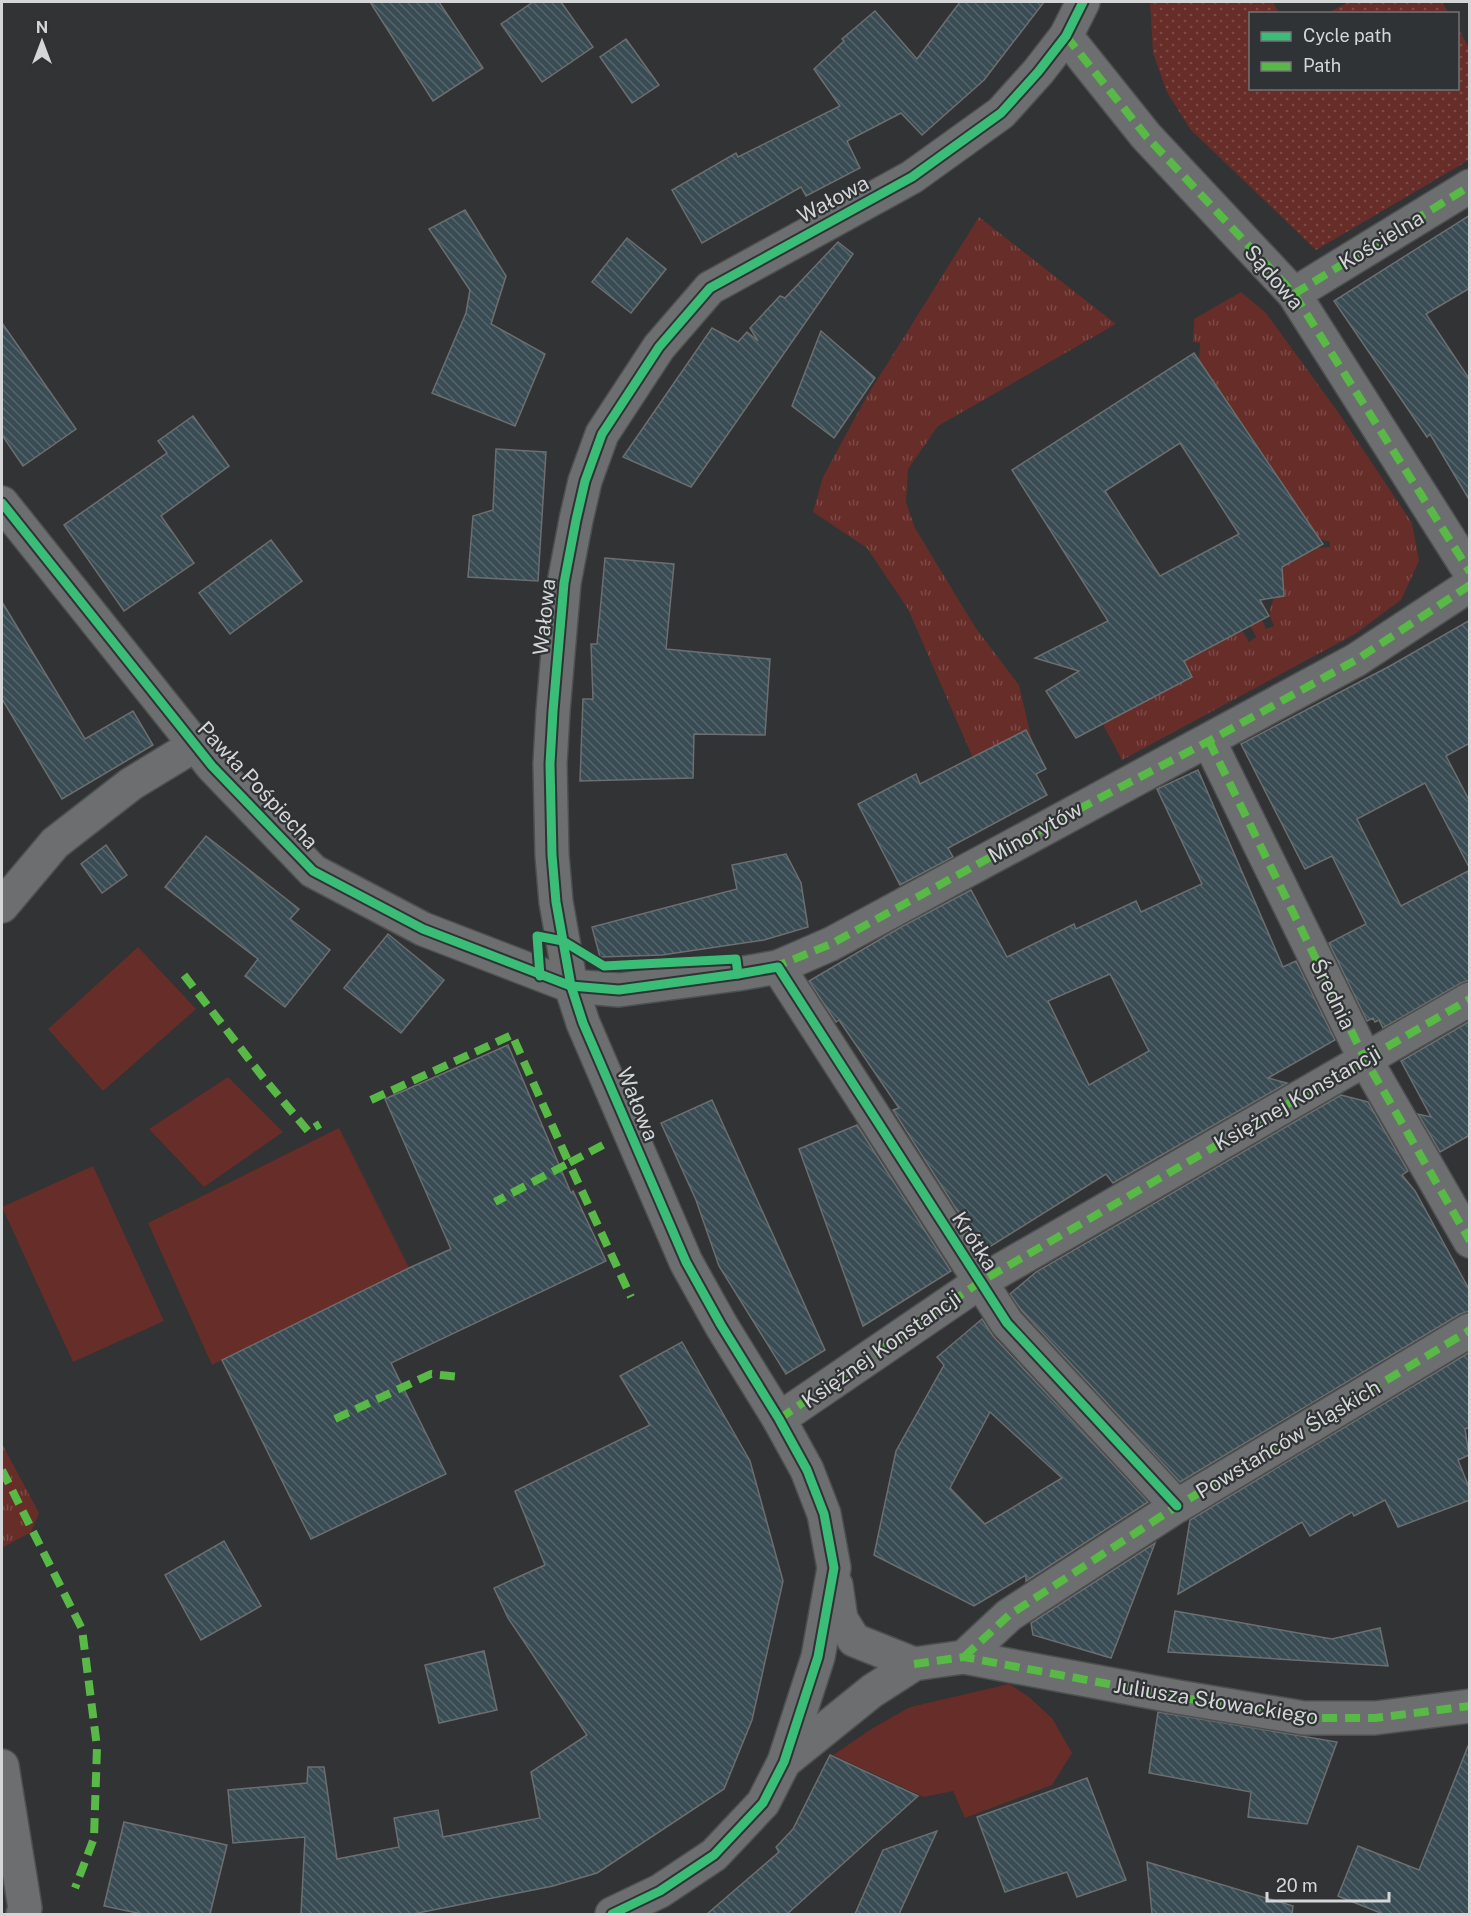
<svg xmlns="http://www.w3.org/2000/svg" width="1471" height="1916" viewBox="0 0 1471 1916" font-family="'Public Sans',sans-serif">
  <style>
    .grass { fill: url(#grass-tufts) }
    .park { fill: #672d29 }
    .garden { fill: url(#garden-dots) }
    .building { fill: url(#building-back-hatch); stroke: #6c6e6f; stroke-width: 1.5; fill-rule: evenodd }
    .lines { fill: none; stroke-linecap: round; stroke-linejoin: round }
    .minor-casing { stroke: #4e5050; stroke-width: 36 }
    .minor { stroke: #6c6e6f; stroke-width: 33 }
    .quiet { stroke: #58b947; stroke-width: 8; stroke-dasharray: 15 8; stroke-linecap: butt }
    .cycleway-casing { stroke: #303335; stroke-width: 13 }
    .cycleway { stroke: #3abd76; stroke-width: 9 }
    .labels { text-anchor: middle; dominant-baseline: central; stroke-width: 4.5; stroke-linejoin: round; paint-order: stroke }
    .street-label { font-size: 21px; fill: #d4d6d7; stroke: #303335 }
  </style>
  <defs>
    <pattern id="grass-tufts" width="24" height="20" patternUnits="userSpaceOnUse" patternTransform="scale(1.5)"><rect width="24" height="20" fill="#672d29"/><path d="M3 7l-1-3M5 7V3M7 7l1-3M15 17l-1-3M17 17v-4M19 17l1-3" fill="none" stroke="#7c4b47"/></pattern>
    <pattern id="garden-dots" width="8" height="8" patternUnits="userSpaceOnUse" patternTransform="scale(1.5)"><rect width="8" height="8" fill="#672d29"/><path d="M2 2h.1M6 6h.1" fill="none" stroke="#7c4b47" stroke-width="1.8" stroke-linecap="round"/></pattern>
    <pattern id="building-back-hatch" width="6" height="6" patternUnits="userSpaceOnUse" patternTransform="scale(1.5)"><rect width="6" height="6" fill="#394c54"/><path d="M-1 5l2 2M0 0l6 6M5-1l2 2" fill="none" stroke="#55656c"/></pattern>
  </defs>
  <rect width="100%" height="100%" fill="#313334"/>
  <g class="grass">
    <path d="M979,217L1116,324L938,426L908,469L906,502L915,528L975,627L1019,685L1032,741L1022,745L973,758L908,609L867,548L813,512L823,477L867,396Z"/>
    <path d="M1241,292L1266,313L1338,412L1412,523L1419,561L1401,600L1355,634L1122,760L1098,715L1187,668L1184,661L1242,630L1249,642L1256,637L1250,625L1262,619L1266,629L1274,626C1268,613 1269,612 1274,598L1284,596L1283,589L1266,577L1316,548L1330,547V542L1320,539L1199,359L1200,343L1193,342L1194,319Z"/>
    <path d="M2,1444L39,1513L31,1532L2,1548Z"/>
  </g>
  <g class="park">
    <path d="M138,947L196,1009L103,1091L48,1029Z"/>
    <path d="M228,1077L283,1132L204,1187L149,1129Z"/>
    <path d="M339,1128L409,1268L212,1365L148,1223Z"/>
    <path d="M93,1166L164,1321L73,1362L2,1207Z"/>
    <path d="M1009,1684L1029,1697L1052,1718L1072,1753L1052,1785L965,1818L953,1791L924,1797L833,1755L873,1728L910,1707Z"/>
  </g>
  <g class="garden">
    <path d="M1150,2H1273L1279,13L1250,14V88H1458V28L1469,48V160L1316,250L1190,129L1167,92L1153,53Z"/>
    <path d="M1349,2H1442L1449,13H1327Z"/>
  </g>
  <g class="building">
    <path d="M370,2H439L483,68L433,101Z"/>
    <path d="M533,2H561L593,47L542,82L501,24Z"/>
    <path d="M960,2H1044L984,80L922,135L901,113L847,141L860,168L806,196L801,187L702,243L672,190L736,153L738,157L840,106L814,69L844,41L842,39L875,11L917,59Z"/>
    <path d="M626,39L659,85L632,103L600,57Z"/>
    <path d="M465,210L506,276L491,324L545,354L515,426L432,393L466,313L470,290L429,229Z"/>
    <path d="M1470,215V288L1426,314L1470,380V501L1430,434L1427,437L1334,301Z"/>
    <path d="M627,238L666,269L631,313L592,282Z"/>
    <path d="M838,242L853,254L691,487L623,457L712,328L738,342L747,332L758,341L750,328L780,296L785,298Z"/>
    <path d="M2,323L76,429L23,466L2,435Z"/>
    <path d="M821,331L875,378L834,438L792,406Z"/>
    <path d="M1194,353L1323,544L1282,567L1284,596L1260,600L1269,616L1184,661L1192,677L1076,738L1046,691L1079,671L1035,658L1108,621L1012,470ZM1180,443L1239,534L1160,576L1105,491Z"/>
    <path d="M193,416L229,466L161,516L194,563L124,611L64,525L167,453L158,441Z"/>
    <path d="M496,449L546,452L538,581L468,577L473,516L493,510Z"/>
    <path d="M271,540L302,581L230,634L199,593Z"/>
    <path d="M605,558L674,564L666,649L770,659L765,735L694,734L693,778L580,781L583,699H593L591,644H597Z"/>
    <path d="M2,602L85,739L133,711L153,745L62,799L2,699Z"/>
    <path d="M1470,620V743L1446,756L1470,802V869L1425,783L1357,819L1401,906L1470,870V980L1461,983L1383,1028L1379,1020L1375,1022L1373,1018L1367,1021L1329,943L1366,924L1332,856L1305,869L1241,744L1390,666Z"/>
    <path d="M1026,730L1046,769L1036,774L1047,795L948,848L953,857L900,885L858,804L916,774L920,784Z"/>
    <path d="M1198,770L1283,967L1296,961L1335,1040L1268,1078L1287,1083L1113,1183L1106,1174L983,1251L893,1110L899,1108L839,1020L836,1022L809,981L901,927L971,890L1007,957L1074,924L1076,929L1136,901L1141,912L1202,884L1157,789ZM1110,974L1149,1051L1089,1085L1048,1001Z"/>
    <path d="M206,836L299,909L290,919L330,950L285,1007L245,976L258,959L165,887Z"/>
    <path d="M106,845L127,875L102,893L81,864Z"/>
    <path d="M786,854L801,883L808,927L764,940L662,955L600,957L592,927L737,889L732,865Z"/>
    <path d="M388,934L444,980L401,1033L344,988Z"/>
    <path d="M1470,1021V1135L1440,1152L1418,1114L1431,1117L1401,1061Z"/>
    <path d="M508,1045L571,1193L573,1191L606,1261L391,1363L446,1474L311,1539L222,1360L409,1268L451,1249L385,1099Z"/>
    <path d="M1341,1095L1368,1102L1408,1171L1402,1175L1415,1191L1470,1291V1311L1460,1314L1180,1482L1022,1311L1010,1294L1036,1272Z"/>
    <path d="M712,1100L825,1350L786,1374L719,1266L696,1200L661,1123Z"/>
    <path d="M857,1125L951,1271L863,1326L799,1149Z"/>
    <path d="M982,1319L993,1336L1148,1502L1026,1581V1575L974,1606L874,1555L896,1451L944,1365L937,1357ZM990,1412L1062,1478L985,1524L950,1488Z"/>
    <path d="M682,1342L750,1461L783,1581L752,1720L724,1789L597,1873L553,1886L413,1914H301L305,1837L233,1843L228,1790L307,1783L308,1767H324L337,1859L399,1847L394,1818L438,1810L443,1837L540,1818L531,1772L587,1735L508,1618L494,1588L545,1565L515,1491L650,1425L620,1376Z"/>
    <path d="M1470,1352V1427L1465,1429L1469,1455L1458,1460L1470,1490V1500L1398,1527L1385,1500L1354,1516L1352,1512L1310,1536L1302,1522L1178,1594L1190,1520Z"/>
    <path d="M224,1541L261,1606L201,1640L165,1575Z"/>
    <path d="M1155,1543L1111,1658L1033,1635L1031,1623Z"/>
    <path d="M1175,1611L1332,1639L1380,1628L1388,1666L1168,1652Z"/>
    <path d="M484,1651L497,1710L439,1723L425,1665Z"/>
    <path d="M1158,1712L1337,1742L1307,1824L1248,1817L1251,1792L1149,1773Z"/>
    <path d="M1468,1746L1470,1747V1914H1383L1338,1896L1358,1846L1419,1870Z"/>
    <path d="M830,1755L918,1796L787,1914H707L779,1852L776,1847L793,1829Z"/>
    <path d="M1087,1778L1126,1880L1077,1897L1067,1872L1005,1892L977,1817Z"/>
    <path d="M124,1822L227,1845L210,1914H142L104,1906Z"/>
    <path d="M937,1831L899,1914H855L883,1850Z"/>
    <path d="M1147,1862L1293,1906L1292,1914H1152Z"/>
  </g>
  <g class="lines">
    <g class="minor-casing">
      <g id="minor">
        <path d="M1066,36L1146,136L1294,294L1470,572"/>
        <path d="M1294,294L1470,186"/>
        <path d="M2,503L212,766L313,871L423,929L571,986L619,990L738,974L778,967L831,944L1356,660L1470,585"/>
        <path d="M1209,741L1365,1059L1470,1241"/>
        <path d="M2,906L55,843L131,784L195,745"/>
        <path d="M778,967L1007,1323L1177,1506"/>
        <path d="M779,1419L980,1282L1470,999"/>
        <path d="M836,1585L841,1619L854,1640L914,1664"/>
        <path d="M964,1657L1009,1615L1177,1506L1470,1330"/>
        <path d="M784,1762L872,1691L914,1664L964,1657L1178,1697L1304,1718H1375L1470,1706"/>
        <path d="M2,1766L25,1908L23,1914"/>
        <path d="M612,1914L660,1891L714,1855L763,1803L784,1762L818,1657L834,1568L824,1514L807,1470L779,1419L721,1325L686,1262L583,1023L571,986L556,902L552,855L550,764L553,711L564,583L576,520L585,481L602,434L659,347L710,288L912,177L1001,113L1038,72L1066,36L1083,2"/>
      </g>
    </g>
    <use href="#minor" class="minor"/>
    <g class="quiet">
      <path d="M1066,36L1146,136L1294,294L1470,572"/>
      <path d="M1294,294L1470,186"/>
      <path d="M1209,741L1365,1059L1470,1241"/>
      <path d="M772,968L831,944L1092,802L1209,741L1356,660L1470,585"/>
      <path d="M184,975L262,1076L308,1131L320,1124"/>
      <path d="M371,1100L512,1035L569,1163L495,1202"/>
      <path d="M603,1145L569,1163L631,1297"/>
      <path d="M335,1419L431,1374L460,1377"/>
      <path d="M779,1419L980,1282L1470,999"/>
      <path d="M2,1470L82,1629L97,1747L94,1838L75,1888"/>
      <path d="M964,1657L1009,1615L1177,1506L1470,1330"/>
      <path d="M914,1664L964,1657L1178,1697L1304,1718H1375L1470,1706"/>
    </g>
    <g class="cycleway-casing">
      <g id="cycleway">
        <path d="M2,503L212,766L313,871L423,929L571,986L619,990L738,974L778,967L1007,1323L1177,1506"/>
        <path d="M540,976L537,936L563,941L604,966L736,959L738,974"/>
        <path d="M612,1914L660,1891L714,1855L763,1803L784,1762L818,1657L834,1568L824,1514L807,1470L779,1419L721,1325L686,1262L583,1023L571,986L556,902L552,855L550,764L553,711L564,583L576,520L585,481L602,434L659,347L710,288L912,177L1001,113L1038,72L1066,36L1083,2"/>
      </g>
    </g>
    <use href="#cycleway" class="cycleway"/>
  </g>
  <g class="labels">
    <g class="street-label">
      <text transform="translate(833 199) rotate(-28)">Wałowa</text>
      <text transform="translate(1381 240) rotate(-31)">Kościelna</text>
      <text transform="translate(1274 277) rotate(49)">Sądowa</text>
      <text transform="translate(544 617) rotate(-84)">Wałowa</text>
      <text transform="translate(258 785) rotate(47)">Pawła Pośpiecha</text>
      <text transform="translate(1035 832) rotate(-29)">Minorytów</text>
      <text transform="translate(1333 994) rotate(64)">Średnia</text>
      <text transform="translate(1297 1098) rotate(-30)">Księżnej Konstancji</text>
      <text transform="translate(638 1104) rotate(68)">Wałowa</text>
      <text transform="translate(975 1241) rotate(57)">Krótka</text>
      <text transform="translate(881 1349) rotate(-35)">Księżnej Konstancji</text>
      <text transform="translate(1288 1439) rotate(-31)">Powstańców Śląskich</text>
      <text transform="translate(1216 1701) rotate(9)">Juliusza Słowackiego</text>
    </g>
  </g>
  <rect width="1471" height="1916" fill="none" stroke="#d4d6d7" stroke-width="6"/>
  <rect x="1249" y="12" width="210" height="78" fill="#303335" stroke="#727476" stroke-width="1.5"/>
  <rect x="1261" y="32" width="30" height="9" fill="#3abd76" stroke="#727476" stroke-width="1.5"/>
  <text x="1303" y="42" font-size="18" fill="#d4d6d7">Cycle path</text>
  <rect x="1261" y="62" width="30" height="9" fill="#58b947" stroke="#727476" stroke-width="1.5"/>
  <text x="1303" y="72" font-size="18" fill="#d4d6d7">Path</text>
  <g transform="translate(42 42)" stroke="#303335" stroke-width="4.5" paint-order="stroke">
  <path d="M0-4.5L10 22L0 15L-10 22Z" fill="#d4d6d7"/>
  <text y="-9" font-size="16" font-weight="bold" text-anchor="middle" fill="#d4d6d7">N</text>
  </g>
  <path d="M1267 1892v9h122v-9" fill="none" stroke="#d4d6d7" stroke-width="3"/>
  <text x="1276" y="1892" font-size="18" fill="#d4d6d7" stroke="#303335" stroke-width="4.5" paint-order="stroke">20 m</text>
</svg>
